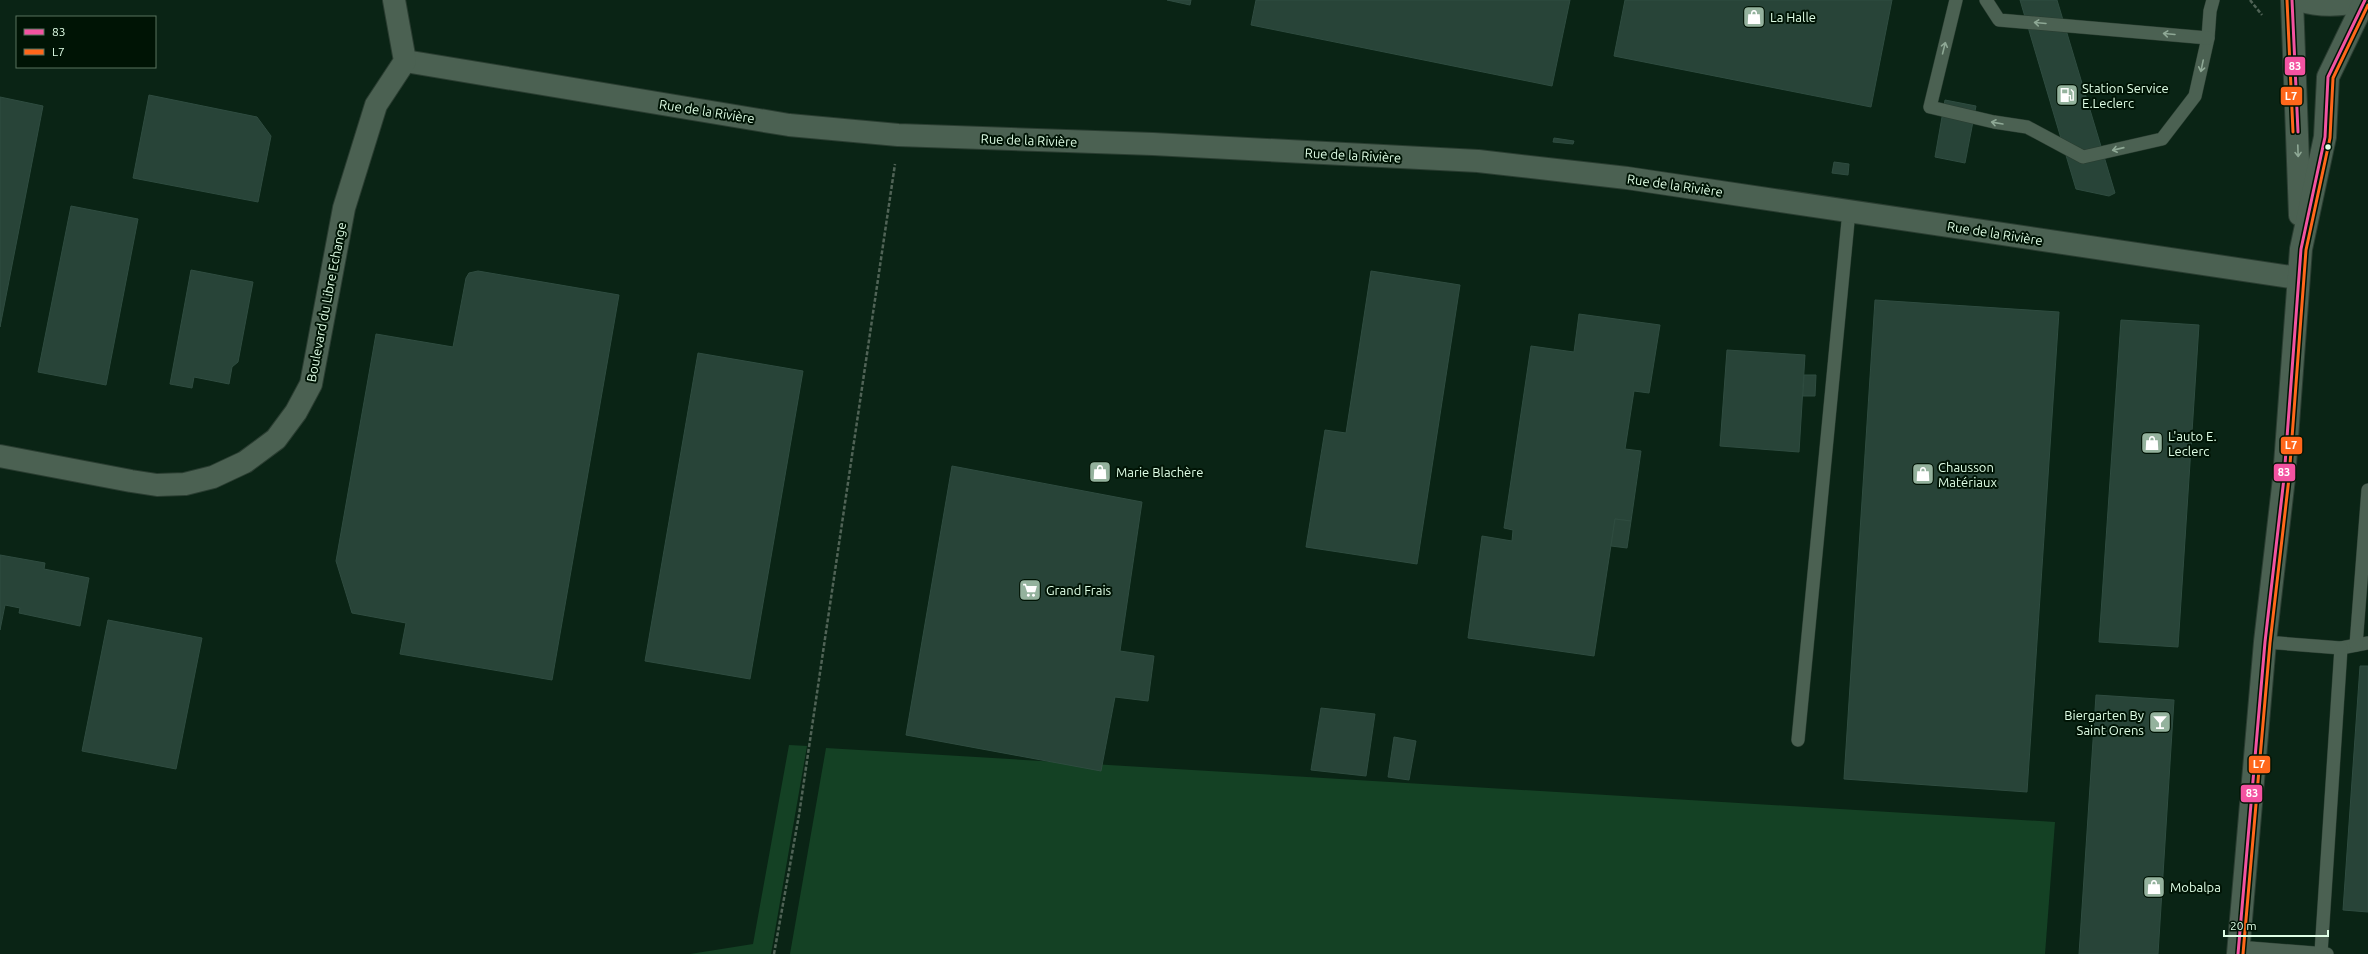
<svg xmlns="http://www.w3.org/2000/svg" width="2368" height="954" viewBox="0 0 2368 954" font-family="Ubuntu,sans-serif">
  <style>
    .green { fill: #144124 }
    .building { fill: #284438; stroke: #2f4c40 }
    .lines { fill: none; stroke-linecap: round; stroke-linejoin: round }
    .service-casing { stroke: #2a3d31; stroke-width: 14 }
    .minor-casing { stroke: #2a3d31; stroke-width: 24 }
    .path { stroke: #506356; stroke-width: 2.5; stroke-dasharray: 4 2; stroke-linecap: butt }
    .service { stroke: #4b6152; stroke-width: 13 }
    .minor { stroke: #4b6152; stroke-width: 22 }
    .bus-1-casing { stroke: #001405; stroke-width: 6 }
    .bus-2-casing { stroke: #001405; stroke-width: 6 }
    .bus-1 { stroke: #f353a1; stroke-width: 3 }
    .bus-2 { stroke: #ff671b; stroke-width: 3 }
    .oneway { stroke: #8ea895 }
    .bus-dot { fill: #dffee6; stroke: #001405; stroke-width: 1.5 }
    .labels { text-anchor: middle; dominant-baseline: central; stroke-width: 4; stroke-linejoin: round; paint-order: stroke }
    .poi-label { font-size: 13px; fill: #dffee6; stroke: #001405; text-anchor: start }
    .street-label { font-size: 13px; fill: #dffee6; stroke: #001405 }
    .line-badge { stroke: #001405; stroke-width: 1.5 }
    .badge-label { font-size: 11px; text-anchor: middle; font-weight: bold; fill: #fff }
  </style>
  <rect width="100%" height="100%" fill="#0a2415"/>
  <g class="green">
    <path d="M789,745L807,746L771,954H690L753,944Z"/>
    <path d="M826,748L2055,822L2045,954H790Z"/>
  </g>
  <g class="building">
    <path d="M1167,0H1191L1190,5Z"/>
    <path d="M1256,0H1570L1552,86L1251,25Z"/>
    <path d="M1625,0H1892L1871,107L1614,56Z"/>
    <path d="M2020,0H2057L2115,193L2109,196L2076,189Z"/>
    <path d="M149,95L257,117L271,136L258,202L133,178Z"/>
    <path d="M0,97L43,106L0,327Z"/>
    <path d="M1945,100L1976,106L1965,163L1935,157Z"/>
    <path d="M1554,138L1574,141L1573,144L1553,142Z"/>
    <path d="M1834,162L1849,164L1848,175L1832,173Z"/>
    <path d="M71,206L138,219L106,385L38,372Z"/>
    <path d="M191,270L253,282L238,362L232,367L229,384L194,377L192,388L170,384Z"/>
    <path d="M478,271L619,295L552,680L400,654L406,623L352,613L336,561L376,334L453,347L466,278L469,273Z"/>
    <path d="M1371,271L1460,285L1417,564L1306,547L1325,430L1346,433Z"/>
    <path d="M1875,300L2059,312L2027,792L1844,779Z"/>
    <path d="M1579,314L1660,325L1649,393L1634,391L1625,449L1641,451L1631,521L1615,519L1594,656L1468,638L1482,536L1512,541L1513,530L1504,528L1531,346L1574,352Z"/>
    <path d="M2121,320L2199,325L2178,647L2099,642Z"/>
    <path d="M1727,350L1805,355L1799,452L1720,446Z"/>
    <path d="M698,353L803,371L750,679L645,661Z"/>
    <path d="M1804,375H1816L1815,396H1803Z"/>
    <path d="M952,466L1142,502L1120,651L1154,656L1148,701L1115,697L1101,771L906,735Z"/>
    <path d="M1615,519L1631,521L1627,548L1611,546Z"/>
    <path d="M0,555L45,563L44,569L89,578L80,626L19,613L20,608L5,605L0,630Z"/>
    <path d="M108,620L202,638L176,769L82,751Z"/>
    <path d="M2360,666H2368V912L2343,910Z"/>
    <path d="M2096,695L2174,700L2158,954H2079Z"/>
    <path d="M1321,708L1375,714L1366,776L1311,770Z"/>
    <path d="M1394,737L1416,741L1409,780L1388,777Z"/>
  </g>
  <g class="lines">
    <g class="service-casing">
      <g id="service">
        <path d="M1956,0L1930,107L1994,122L2027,127L2083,157L2162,139L2195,96L2208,38L2210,11L2213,0"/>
        <path d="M1986,0L1999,20L2208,38"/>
        <path d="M2265,642L2341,648L2368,643"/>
        <path d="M2356,645L2368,490"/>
        <path d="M1798,740L1849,211"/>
        <path d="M2238,947L2327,954"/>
        <path d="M2321,953L2341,648"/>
      </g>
    </g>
    <g class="minor-casing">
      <g id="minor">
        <path d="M2292,0L2300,215"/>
        <path d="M2299,0C2321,7 2342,6 2364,0"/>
        <path d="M405,61L789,125L898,135L1153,144L1478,161L1627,178L2298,278"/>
        <path d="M0,456L131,481L157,485L185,484L213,477L245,462L276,439L296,412L311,384L344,208L376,105L405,61L394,0"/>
        <path d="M2238,954L2265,642L2284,478L2301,249L2325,137L2328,77L2365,0"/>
      </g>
    </g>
    <g class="path">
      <path d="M2250,0L2262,15"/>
      <path d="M774,954L799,815L895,164"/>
    </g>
    <use href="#service" class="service"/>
    <use href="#minor" class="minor"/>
    <g class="bus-1-casing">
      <g id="bus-1">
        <path d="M2292,0L2298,132"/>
        <path d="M2238,954L2265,642L2284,478L2301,249L2325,137L2328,77L2365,0"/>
      </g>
    </g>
    <g class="bus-2-casing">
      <g id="bus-2">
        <path d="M2287,0L2293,132"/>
        <path d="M2243,954L2270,643L2289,478L2306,250L2330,138L2333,78L2368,5"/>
      </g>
    </g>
    <use href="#bus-1" class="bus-1"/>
    <use href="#bus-2" class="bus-2"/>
  </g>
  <defs><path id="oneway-shaft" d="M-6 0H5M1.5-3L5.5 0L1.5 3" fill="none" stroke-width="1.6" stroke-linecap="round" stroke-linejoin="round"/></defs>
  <g class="oneway">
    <use href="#oneway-shaft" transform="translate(2040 23) rotate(-175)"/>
    <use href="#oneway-shaft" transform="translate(2169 34) rotate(-175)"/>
    <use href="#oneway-shaft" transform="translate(1944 48) rotate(-76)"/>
    <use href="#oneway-shaft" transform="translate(2202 66) rotate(102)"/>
    <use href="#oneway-shaft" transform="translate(1997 123) rotate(-170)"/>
    <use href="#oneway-shaft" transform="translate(2118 149) rotate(167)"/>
    <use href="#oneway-shaft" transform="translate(2298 151) rotate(88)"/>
  </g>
  <defs>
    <g id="shop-square" transform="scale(1.15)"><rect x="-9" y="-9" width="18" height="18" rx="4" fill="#94b29d" stroke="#001405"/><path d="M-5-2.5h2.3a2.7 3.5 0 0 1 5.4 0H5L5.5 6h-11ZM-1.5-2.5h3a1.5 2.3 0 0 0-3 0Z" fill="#fff"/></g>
    <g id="fuel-square" transform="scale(1.15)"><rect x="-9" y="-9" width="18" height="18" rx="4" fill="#94b29d" stroke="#001405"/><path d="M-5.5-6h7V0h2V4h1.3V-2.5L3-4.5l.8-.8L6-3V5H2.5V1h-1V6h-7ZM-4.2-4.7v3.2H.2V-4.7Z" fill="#fff"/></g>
    <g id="supermarket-square" transform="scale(1.15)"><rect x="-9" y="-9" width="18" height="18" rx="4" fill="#94b29d" stroke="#001405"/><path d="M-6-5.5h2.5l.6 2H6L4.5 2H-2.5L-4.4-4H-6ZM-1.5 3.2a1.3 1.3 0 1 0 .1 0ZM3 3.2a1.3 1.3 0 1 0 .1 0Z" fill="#fff"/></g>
    <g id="bar-square" transform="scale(1.15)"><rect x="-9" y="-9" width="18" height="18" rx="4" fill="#94b29d" stroke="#001405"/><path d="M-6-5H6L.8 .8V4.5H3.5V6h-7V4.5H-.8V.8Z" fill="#fff"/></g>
  </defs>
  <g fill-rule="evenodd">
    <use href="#shop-square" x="1754" y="17"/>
    <use href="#fuel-square" x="2067" y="95"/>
    <use href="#shop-square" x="2152" y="443"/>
    <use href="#shop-square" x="1100" y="472"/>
    <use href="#shop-square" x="1923" y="474"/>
    <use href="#supermarket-square" x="1030" y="590"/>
    <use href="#bar-square" x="2160" y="722"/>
    <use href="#shop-square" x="2154" y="887"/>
  </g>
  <circle class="bus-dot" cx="2328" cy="147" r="3.5"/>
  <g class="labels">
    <g class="poi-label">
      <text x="1770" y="17">La Halle</text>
      <text x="2082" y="88">Station Service<tspan x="2082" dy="15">E.Leclerc</tspan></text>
      <text x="2168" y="436">L'auto E.<tspan x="2168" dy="15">Leclerc</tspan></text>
      <text x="1938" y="467">Chausson<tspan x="1938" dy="15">Matériaux</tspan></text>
      <text x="1116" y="472">Marie Blachère</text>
      <text x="1046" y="590">Grand Frais</text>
      <text x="2144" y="715" text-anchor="end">Biergarten By<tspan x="2144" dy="15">Saint Orens</tspan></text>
      <text x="2170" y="887">Mobalpa</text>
    </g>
    <g class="street-label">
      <text transform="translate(707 111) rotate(9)">Rue de la Rivière</text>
      <text transform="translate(1029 140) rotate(2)">Rue de la Rivière</text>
      <text transform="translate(1353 155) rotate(3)">Rue de la Rivière</text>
      <text transform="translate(1675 185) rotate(8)">Rue de la Rivière</text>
      <text transform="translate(1995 233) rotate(9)">Rue de la Rivière</text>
      <text transform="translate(326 302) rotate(-79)">Boulevard du Libre Echange</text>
    </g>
  </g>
  <g class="line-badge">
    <rect x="2284" y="56" width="22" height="20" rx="4" fill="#f353a1"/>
    <rect x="2280" y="86" width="23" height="20" rx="4" fill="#ff671b"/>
    <rect x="2280" y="436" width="23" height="19" rx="4" fill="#ff671b"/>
    <rect x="2273" y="463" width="23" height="19" rx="4" fill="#f353a1"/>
    <rect x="2248" y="755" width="23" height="19" rx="4" fill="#ff671b"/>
    <rect x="2240" y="784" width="23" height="19" rx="4" fill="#f353a1"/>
  </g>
  <g class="badge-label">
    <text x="2295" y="70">83</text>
    <text x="2291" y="100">L7</text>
    <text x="2291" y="449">L7</text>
    <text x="2284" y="476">83</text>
    <text x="2259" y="768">L7</text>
    <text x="2252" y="797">83</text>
  </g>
  <rect x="16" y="16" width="140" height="52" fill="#001405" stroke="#59725f"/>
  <rect x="24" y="29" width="20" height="6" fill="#f353a1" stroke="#59725f"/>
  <text x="52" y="36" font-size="12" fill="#dffee6">83</text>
  <rect x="24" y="49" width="20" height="6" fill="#ff671b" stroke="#59725f"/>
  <text x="52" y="56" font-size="12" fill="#dffee6">L7</text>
  <path d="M2224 930v6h104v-6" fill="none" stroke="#dffee6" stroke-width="2"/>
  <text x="2230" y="930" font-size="12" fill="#dffee6" stroke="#001405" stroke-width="3" paint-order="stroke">20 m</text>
</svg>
